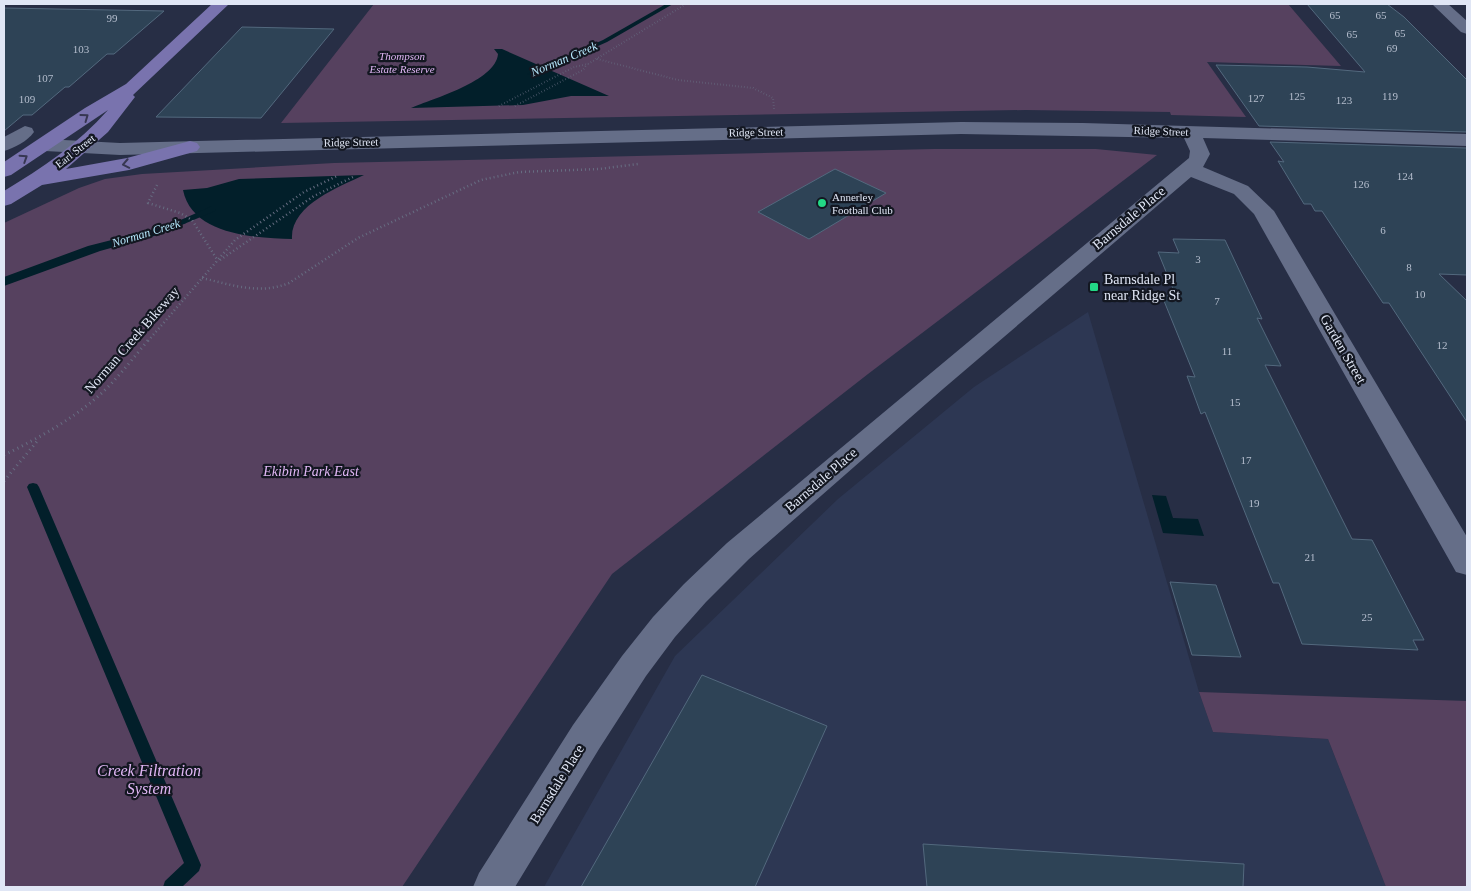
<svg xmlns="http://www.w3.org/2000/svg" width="1471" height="891" viewBox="0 0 1471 891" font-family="Georgia,serif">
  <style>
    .built { fill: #2d3753 }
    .green { fill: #56415f }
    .water { fill: #021f2a }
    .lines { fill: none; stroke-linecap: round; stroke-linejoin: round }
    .stream { fill: #021f2a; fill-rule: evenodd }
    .building { fill: #2e4356; stroke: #53697e }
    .path-far2 { stroke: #676d82; stroke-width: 2; stroke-dasharray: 0.5 2.5; stroke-linecap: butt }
    .path-far1 { stroke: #676d82; stroke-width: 2.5; stroke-dasharray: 1 3; stroke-linecap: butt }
    .path { stroke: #676d82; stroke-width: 3; stroke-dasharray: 1 4; stroke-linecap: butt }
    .minor { fill: #656e88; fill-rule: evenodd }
    .major { fill: #7973ae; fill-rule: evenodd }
    .oneway { stroke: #373752 }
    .poi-dot { fill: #23d886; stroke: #131721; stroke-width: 2 }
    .labels { text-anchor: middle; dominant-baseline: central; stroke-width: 4.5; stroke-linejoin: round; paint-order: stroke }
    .number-label { font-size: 11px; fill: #b4bdcd }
    .far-park-label { font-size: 11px; font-style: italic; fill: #e0b6f4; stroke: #131721 }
    .far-street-label { font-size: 11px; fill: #e0e6f5; stroke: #131721 }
    .far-poi-label { font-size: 11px; fill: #e0e6f5; stroke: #131721; text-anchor: start }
    .far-water-label { font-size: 12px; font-style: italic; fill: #b6e9fd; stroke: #131721 }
    .street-label { font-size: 14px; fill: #e0e6f5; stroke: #131721 }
    .poi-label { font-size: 14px; fill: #e0e6f5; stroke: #131721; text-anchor: start }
    .park-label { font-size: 14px; font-style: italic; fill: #e0b6f4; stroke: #131721 }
    .near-park-label { font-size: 16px; font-style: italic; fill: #e0b6f4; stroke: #131721 }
  </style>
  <rect width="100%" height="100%" fill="#272e45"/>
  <path class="built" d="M1088,312L1199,692L1213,732L1328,739L1386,887H544L675,656L838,499L974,387Z"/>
  <g class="green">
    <path d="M374,4H1288L1341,66L1207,62L1246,117L1171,115L1170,112L1025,110L281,123Z"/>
    <path d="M934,149H1096L1157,155L868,374L612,574L402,887H4V223L79,188L105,179L142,174L334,163Z"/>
    <path d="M1199,692L1467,701V887H1386L1328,739L1213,732Z"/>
  </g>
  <g class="water">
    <path d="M494,49H502L609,96H571L523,105L411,108C432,99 496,81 498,54Z"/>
    <path d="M364,175C339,187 290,205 292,239C255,238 192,235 183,190L207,188L239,179Z"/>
    <path d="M180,219L186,223L154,236L100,251L4,286V277L88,246L159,228Z"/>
    <path d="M1152,495L1166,496L1173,518L1198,519L1204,536L1163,533Z"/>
  </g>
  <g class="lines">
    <g class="stream">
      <path d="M666,4H673L607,42L533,75L527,74L603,40Z"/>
      <path d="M212,206L216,209L215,211L172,229L169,230L165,227Z"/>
      <path d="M33,483L37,484L39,487L201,865L199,871L182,887H163L165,881L184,863L27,487L29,484Z"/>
    </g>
  </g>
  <g class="building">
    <path d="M1307,4H1387L1404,17L1467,80V132L1259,126L1216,65L1307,67L1365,72Z"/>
    <path d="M4,8L164,11L114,54H107L69,87H65L32,115H23L4,131Z"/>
    <path d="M242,27L334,29L261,118L156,117Z"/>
    <path d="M1270,142L1467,148V275L1439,274L1467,301V422L1389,303H1383L1322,211H1315L1311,204H1304L1278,161L1284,162Z"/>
    <path d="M835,169L886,193L809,239L758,212Z"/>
    <path d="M1173,239L1225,240L1262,319L1257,318L1281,366L1265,365L1352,539L1372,540L1424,640H1413L1418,650L1302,644L1279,583H1273L1205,412L1201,414L1187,376L1195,377L1162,296H1176L1158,252L1179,253Z"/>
    <path d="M1170,582L1216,585L1241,657L1192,655Z"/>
    <path d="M702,675L827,726L755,887H581Z"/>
    <path d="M923,844L1244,864L1243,887H927Z"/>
  </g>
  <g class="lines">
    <g class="path-far2">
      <path d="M597,59L678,80L753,88L773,98L774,109"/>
      <path d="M499,106L574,67L588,64L686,4"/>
      <path d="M515,106L583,70L587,64"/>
    </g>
    <g class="path-far1">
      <path d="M157,185L148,203L180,213L192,220L218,261"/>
      <path d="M220,260L314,196L355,176"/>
      <path d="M202,278C232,285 260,295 289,283L358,238L481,180L519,172L599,169L638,164"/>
      <path d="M148,341L235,240L304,192L337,176"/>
    </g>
    <g class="path">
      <path d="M4,455C41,437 77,417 106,389C122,373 135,356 149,339"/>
      <path d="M4,481L39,439"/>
    </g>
    <g class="minor">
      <path d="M1432,4H1448L1467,21V34L1461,32Z"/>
      <path d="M961,122L1083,123L1467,134V146L1203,138L1210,154L1203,167L1248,186L1274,211L1467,537V575L1456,572L1254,214L1234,194L1191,177L943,389L749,559L706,602L675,637L646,676L599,749L515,887H473L479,873L573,725L622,656L653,617L684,584L727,543L1189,158L1190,151L1184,138L961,134L120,155L45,151L38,149L35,145L38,141L45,139L120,143Z"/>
      <path d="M25,126L32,128L34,132C28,141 14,148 4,151V137Z"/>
    </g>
    <path class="major" d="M212,4H229L133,95L135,97L108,132L66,169L127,158L190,141L197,143L200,147L197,151L129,170L42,185L11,204L4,206V191C42,168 78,144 108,110L11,175L4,177V162L85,108L126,84Z"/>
  </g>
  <defs><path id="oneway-chevron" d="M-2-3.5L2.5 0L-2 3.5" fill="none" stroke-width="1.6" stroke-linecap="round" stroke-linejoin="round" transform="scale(1.25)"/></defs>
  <g class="oneway">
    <use href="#oneway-chevron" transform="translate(85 117) rotate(-36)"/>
    <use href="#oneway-chevron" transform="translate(24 158) rotate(-33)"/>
    <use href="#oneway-chevron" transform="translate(126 164) rotate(169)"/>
  </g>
  <g class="poi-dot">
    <circle cx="822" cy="203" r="5"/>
    <rect x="1089" y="282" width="10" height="10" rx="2.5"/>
  </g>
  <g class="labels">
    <g class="number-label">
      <text x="1335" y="15">65</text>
      <text x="1381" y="15">65</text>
      <text x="112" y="18">99</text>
      <text x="1400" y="33">65</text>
      <text x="1352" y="34">65</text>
      <text x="1392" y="48">69</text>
      <text x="81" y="49">103</text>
      <text x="45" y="78">107</text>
      <text x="1297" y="96">125</text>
      <text x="1390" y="96">119</text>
      <text x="1256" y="98">127</text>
      <text x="27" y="99">109</text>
      <text x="1344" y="100">123</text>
      <text x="1405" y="176">124</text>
      <text x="1361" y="184">126</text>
      <text x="1383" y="230">6</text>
      <text x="1198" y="259">3</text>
      <text x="1409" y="267">8</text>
      <text x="1420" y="294">10</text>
      <text x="1217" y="301">7</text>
      <text x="1442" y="345">12</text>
      <text x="1227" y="351">11</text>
      <text x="1235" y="402">15</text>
      <text x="1246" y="460">17</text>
      <text x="1254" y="503">19</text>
      <text x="1310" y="557">21</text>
      <text x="1367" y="617">25</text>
    </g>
    <g class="far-park-label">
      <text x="402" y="56">Thompson<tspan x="402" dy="13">Estate Reserve</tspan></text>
    </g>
    <g class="far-street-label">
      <text transform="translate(1161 131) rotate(2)">Ridge Street</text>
      <text transform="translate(756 132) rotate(-1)">Ridge Street</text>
      <text transform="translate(351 142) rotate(-1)">Ridge Street</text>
      <text transform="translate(75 151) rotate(-38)">Earl Street</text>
    </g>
    <g class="far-poi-label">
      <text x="832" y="197">Annerley<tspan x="832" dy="13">Football Club</tspan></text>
    </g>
    <g class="far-water-label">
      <text transform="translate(564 59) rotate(-23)">Norman Creek</text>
      <text transform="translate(146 233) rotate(-17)">Norman Creek</text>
    </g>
    <g class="street-label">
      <text transform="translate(1129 218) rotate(-40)">Barnsdale Place</text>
      <text transform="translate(132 340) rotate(-49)">Norman Creek Bikeway</text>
      <text transform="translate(1343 349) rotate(60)">Garden Street</text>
      <text transform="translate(821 480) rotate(-41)">Barnsdale Place</text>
      <text transform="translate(557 784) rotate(-58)">Barnsdale Place</text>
    </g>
    <g class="poi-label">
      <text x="1104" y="279">Barnsdale Pl<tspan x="1104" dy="16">near Ridge St</tspan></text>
    </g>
    <g class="park-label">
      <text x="311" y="471">Ekibin Park East</text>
    </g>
    <g class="near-park-label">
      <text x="149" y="770">Creek Filtration<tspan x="149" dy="18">System</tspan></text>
    </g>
  </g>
  <rect width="1471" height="891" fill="none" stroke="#e0e6f5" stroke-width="10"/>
</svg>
